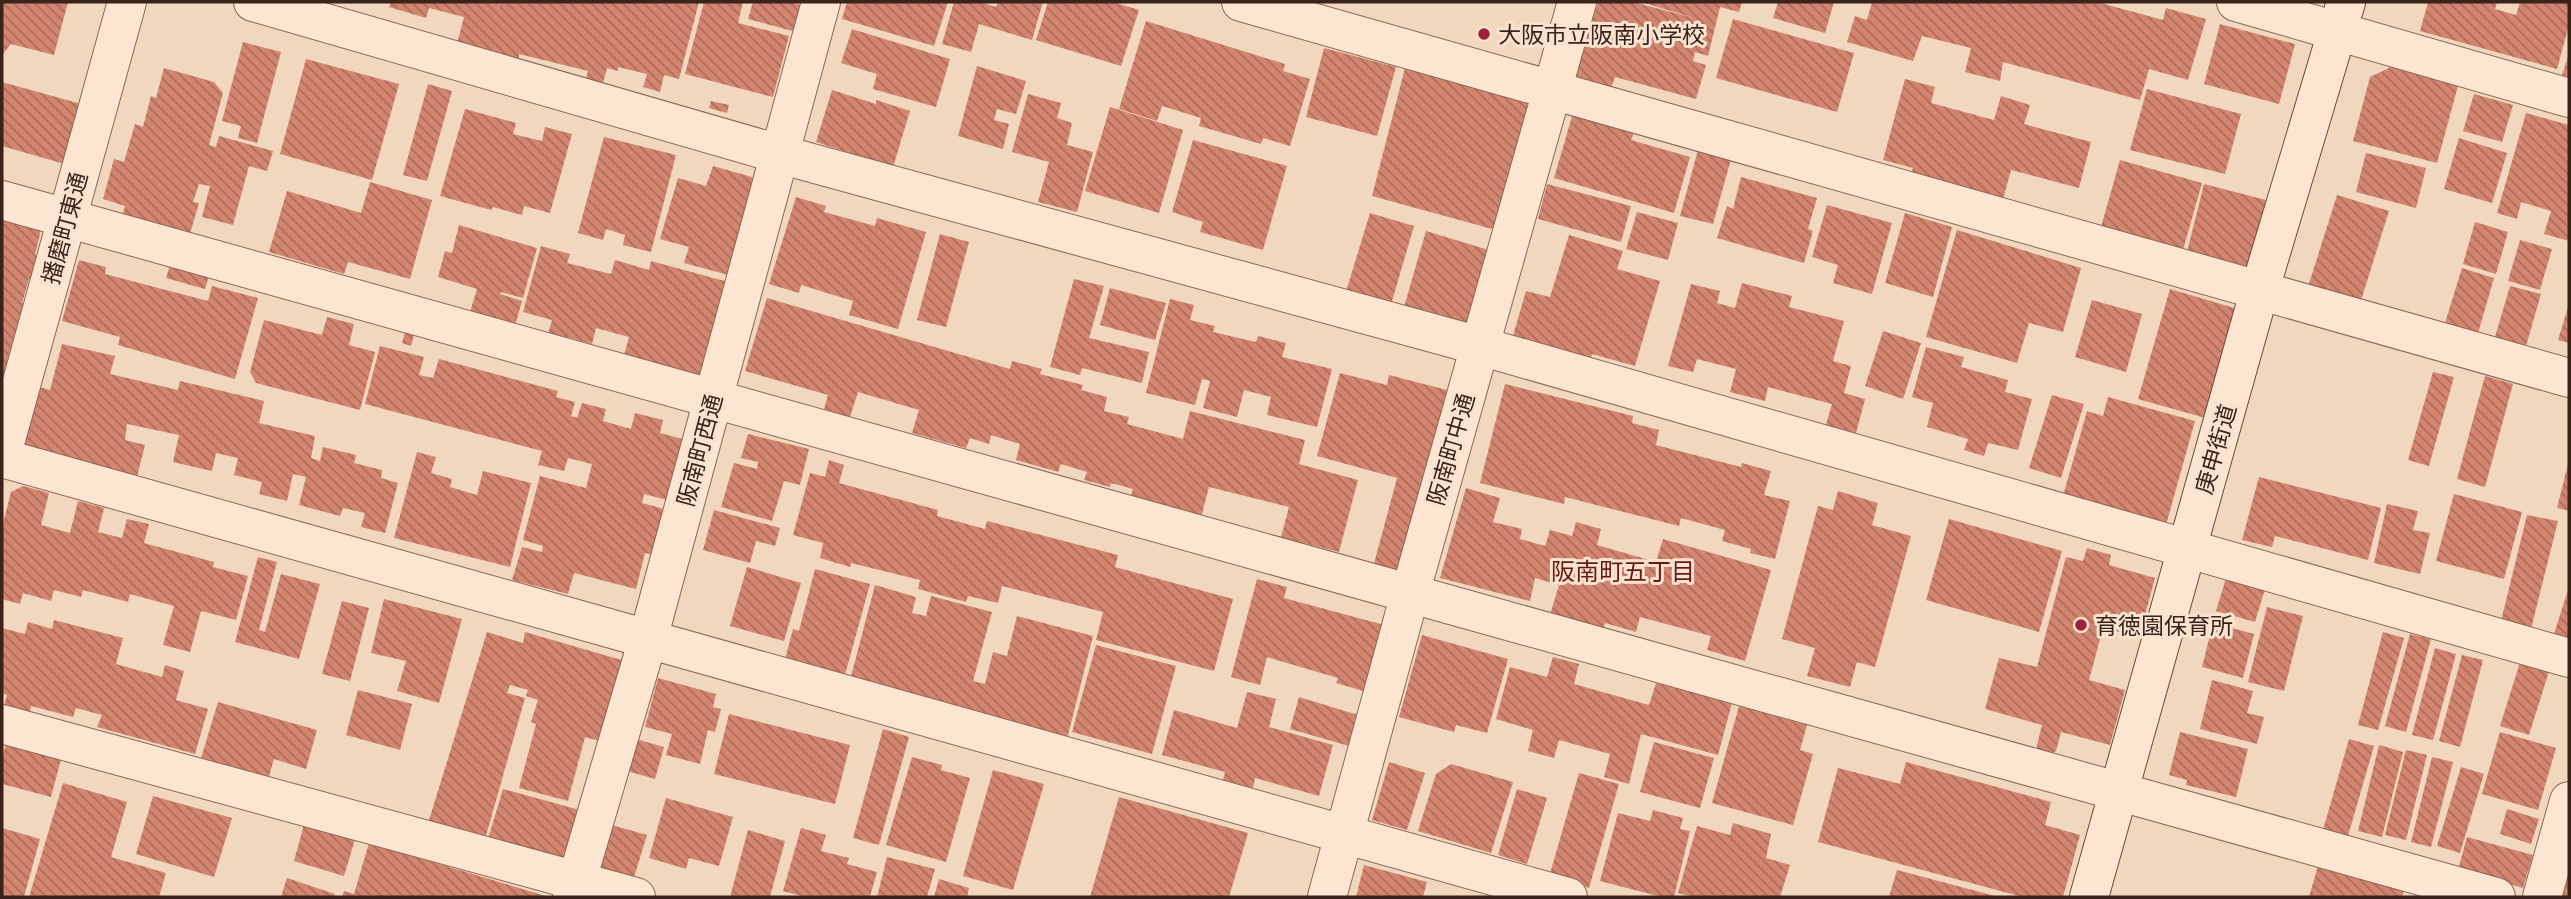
<svg xmlns="http://www.w3.org/2000/svg" width="2571" height="899" viewBox="0 0 2571 899" font-family="'IBM Plex Serif','Noto Sans JP',serif">
  <style>
    .building { fill: url(#building-back-hatch) }
    .lines { fill: none; stroke-linecap: round; stroke-linejoin: round }
    .street-casing { stroke: #8b6755; stroke-width: 40 }
    .secondary-casing { stroke: #6d4838; stroke-width: 40 }
    .street { stroke: #fce6d2; stroke-width: 38 }
    .secondary { stroke: #fce6d2; stroke-width: 38 }
    .poi-dot { fill: #9f203b; stroke: #f8e3ce; stroke-width: 2.5 }
    .labels { text-anchor: middle; dominant-baseline: central; stroke-width: 6; stroke-linejoin: round; paint-order: stroke }
    .poi-label { font-size: 23px; fill: #39231b; stroke: #f8e3ce; text-anchor: start }
    .street-label { font-size: 23px; fill: #39231b; stroke: #f8e3ce }
    .neighbourhood-label { font-size: 24px; fill: #691717; stroke: #f8e3ce }
  </style>
  <defs>
    <pattern id="building-back-hatch" width="6" height="6" patternUnits="userSpaceOnUse" patternTransform="scale(1.75)"><rect width="6" height="6" fill="#d38570"/><path d="M-1 5l2 2M0 0l6 6M5-1l2 2" fill="none" stroke="#ac6c5b"/></pattern>
  </defs>
  <rect width="100%" height="100%" fill="#f1d7be"/>
  <g class="building">
    <path d="M2,2H68L54,55L11,44L2,55Z"/>
    <path d="M391,2H499L498,10L500,2H699L679,79L664,75L660,92L643,87L647,74L618,67V71L607,68L602,87L585,82L588,71L519,54V59L457,44L464,17L429,8L426,18L389,7Z"/>
    <path d="M704,2H743L738,23L789,36L773,97L685,74Z"/>
    <path d="M753,2H790L810,7L803,34L748,19Z"/>
    <path d="M847,2H948L934,46L842,19Z"/>
    <path d="M954,2H981L996,7L998,2H1043L1032,40L979,24L971,52L942,44Z"/>
    <path d="M1048,2H1113L1139,10L1121,66L1036,40Z"/>
    <path d="M1598,2H1633L1694,18L1641,2H1742L1739,12L1720,7L1708,56L1695,52L1693,61L1706,65L1696,99L1615,77L1610,91L1586,83L1575,74Z"/>
    <path d="M1778,2H1834L1825,33L1773,18Z"/>
    <path d="M1872,2H2097L2163,20L2166,8L2206,19L2188,80L2149,69L2140,100L2003,62L2000,81L1965,72L1971,48L1922,36L1913,61L1847,42L1855,16L1867,20Z"/>
    <path d="M2428,2H2497L2495,9L2516,15L2520,2H2569V25L2557,69L2420,31Z"/>
    <path d="M1733,19L1854,53L1837,112L1716,78Z"/>
    <path d="M1146,21L1285,64L1283,71L1310,79L1290,146L1263,138L1261,144L1199,126L1201,118L1162,106L1157,121L1119,109Z"/>
    <path d="M2220,24L2295,44L2279,104L2204,84Z"/>
    <path d="M852,29L950,59L936,107L873,89L877,74L841,63Z"/>
    <path d="M243,42L281,52L257,143L238,138L241,126L222,121Z"/>
    <path d="M1324,48L1396,67L1377,136L1306,117Z"/>
    <path d="M2569,54V77L2562,75Z"/>
    <path d="M306,59L399,84L372,180L280,154Z"/>
    <path d="M977,66L1026,81L1016,114L997,109L994,120L1009,124L1003,149L958,136Z"/>
    <path d="M2391,67L2458,86L2437,163L2353,141L2370,77Z"/>
    <path d="M164,68L214,82L223,93L209,145L216,147L219,136L273,151L267,171L249,166L233,225L202,217L210,186L199,184L193,202L199,203L189,237L122,217L125,206L103,199L114,159L124,162L135,124L143,127L151,96L156,98Z"/>
    <path d="M1405,68L1523,100L1537,115L1503,232L1372,196Z"/>
    <path d="M1905,79L1935,87L1931,103L1994,120L2001,96L2030,105L2024,124L2091,142L2079,188L2011,170L2002,203L1910,177L1913,168L1883,160Z"/>
    <path d="M2,82L85,105L68,165L2,146Z"/>
    <path d="M428,84L452,91L427,181L403,175Z"/>
    <path d="M2147,89L2241,114L2225,174L2130,150Z"/>
    <path d="M832,90L876,104V100L910,111L893,167L816,142Z"/>
    <path d="M1028,94L1061,103L1057,118L1072,123L1067,145L1093,152L1077,212L1038,202L1049,162L1012,152Z"/>
    <path d="M2474,94L2513,105L2502,142L2463,131Z"/>
    <path d="M711,101L729,105L727,113L709,108Z"/>
    <path d="M1110,107L1183,130L1159,213L1085,191Z"/>
    <path d="M465,109L516,123L513,134L542,141L545,127L572,134L550,213L524,206L522,215L493,207L491,210L440,196Z"/>
    <path d="M1573,113L1635,130L1631,140L1690,157L1674,213L1554,178Z"/>
    <path d="M2526,113L2569,125V241L2544,234L2551,211L2521,202L2517,219L2497,213Z"/>
    <path d="M604,137L676,155L651,252L623,245L625,235L606,229L603,240L578,233Z"/>
    <path d="M2459,138L2507,153L2492,203L2444,189Z"/>
    <path d="M1193,140L1287,166L1263,250L1200,232L1203,222L1172,212Z"/>
    <path d="M1698,150L1731,159L1713,224L1680,216Z"/>
    <path d="M2366,153L2426,168L2416,208L2356,192Z"/>
    <path d="M2120,160L2202,183L2183,250L2101,227Z"/>
    <path d="M713,166L759,179L732,276L684,263L689,247L660,239L678,178L706,186Z"/>
    <path d="M1741,177L1817,198L1808,229L1813,231L1804,263L1717,238L1727,206L1733,209Z"/>
    <path d="M370,182L432,200L410,279L348,262L344,274L269,252L287,191L361,213Z"/>
    <path d="M1547,184L1631,206L1621,242L1538,219Z"/>
    <path d="M2204,184L2266,200L2247,272L2186,256Z"/>
    <path d="M2337,195L2389,211L2359,307L2307,290Z"/>
    <path d="M796,197L826,206L824,212L875,226L877,218L926,232L898,329L849,315L853,301L801,285L799,293L769,284Z"/>
    <path d="M1827,205L1892,223L1872,294L1833,283L1838,265L1812,257Z"/>
    <path d="M1637,212L1678,223L1668,260L1626,249Z"/>
    <path d="M1370,213L1414,226L1390,308L1345,295Z"/>
    <path d="M1905,213L1952,227L1933,297L1885,283Z"/>
    <path d="M2,215L42,226L35,255L44,257L38,281L29,279L22,303L33,306L25,336L15,333L7,361L16,363L2,396Z"/>
    <path d="M2475,222L2508,232L2496,274L2463,264Z"/>
    <path d="M459,225L537,248L523,298L501,292L500,294L522,301L513,333L470,312L477,289L438,277L445,251L452,253Z"/>
    <path d="M1957,230L2081,268L2063,332L2029,323L2017,363L1926,337Z"/>
    <path d="M1426,231L1492,251L1470,326L1404,307Z"/>
    <path d="M940,234L969,242L946,327L917,320Z"/>
    <path d="M1569,235L1623,251L1617,269L1660,281L1635,366L1592,354L1590,362L1512,339L1526,291L1550,297Z"/>
    <path d="M2520,240L2552,249L2540,290L2508,281Z"/>
    <path d="M541,246L570,254L567,263L611,274L615,260L649,270L651,261L732,283L709,369L689,379L623,359L629,337L596,328L592,344L567,337L565,342L547,337L552,320L523,312Z"/>
    <path d="M172,258L211,269L205,289L166,278Z"/>
    <path d="M79,260L106,267L105,274L208,301L212,286L258,298L235,379L118,345L120,337L62,321Z"/>
    <path d="M2462,268L2494,278L2478,333L2445,323Z"/>
    <path d="M1074,279L1104,286L1089,338L1149,352L1142,383L1082,368L1080,375L1050,367Z"/>
    <path d="M1742,283L1792,296L1789,307L1844,321L1833,361L1851,366L1844,393L1865,399L1856,433L1826,425L1832,404L1768,387L1765,401L1730,392L1736,369L1697,359L1693,372L1668,366L1691,284L1720,291L1717,303L1735,308Z"/>
    <path d="M2510,286L2541,294L2526,346L2495,337Z"/>
    <path d="M1110,288L1166,303L1155,340L1100,325Z"/>
    <path d="M2170,289L2241,310L2209,419L2138,399Z"/>
    <path d="M767,298L1010,369L1012,361L1042,369L1040,374L1083,385L1081,390L1107,397L1104,411L1129,417L1127,424L1183,439L1190,411L1305,440L1299,464L1358,480L1339,552L1281,537L1289,507L1209,487L1201,518L1130,499L1133,489L1111,483L1110,487L1084,480L1087,472L1061,464L1058,472L1016,460L1020,444L991,435L989,444L970,438L966,448L912,433L919,410L858,392L850,417L824,409L828,395L745,371Z"/>
    <path d="M1170,299L1194,305L1190,320L1215,326L1213,332L1256,342L1258,336L1286,343L1282,357L1332,369L1317,427L1267,415L1271,397L1244,390L1237,417L1203,408L1210,381L1202,379L1195,405L1146,393Z"/>
    <path d="M2092,300L2142,314L2126,372L2075,357Z"/>
    <path d="M2569,304V343L2558,340Z"/>
    <path d="M327,317L354,324L349,345L375,352L360,410L256,383L250,372L264,320L322,335Z"/>
    <path d="M407,325L416,327L411,346L402,343Z"/>
    <path d="M1883,331L1921,343L1903,399L1865,386Z"/>
    <path d="M62,344L115,356L110,374L178,390L180,381L264,401L259,423L315,436L311,458L320,461L323,447L356,455L354,463L382,470L381,478L398,483L385,533L361,527L365,513L343,508L340,516L299,505L306,477L293,474L287,501L259,494L262,482L234,475L238,458L216,453L212,471L173,462L179,435L127,424L125,440L145,445L137,477L21,457L39,387L50,390Z"/>
    <path d="M380,346L424,357L419,375L433,378L439,359L558,391L556,397L575,402L571,416L577,418L582,403L606,409L603,421L631,429L635,413L663,420L660,433L686,440L671,501L644,494L642,503L668,510L656,555L645,553L636,589L574,573L568,594L512,580L522,547L542,552L543,546L523,540L540,476L586,488L592,464L568,458L564,471L538,465L542,451L365,404Z"/>
    <path d="M1926,347L1964,357L1961,367L2008,380L2005,392L2032,399L2018,450L1988,443L1984,456L1964,450L1968,439L1927,427L1933,403L1912,397Z"/>
    <path d="M2433,372L2454,377L2429,466L2408,460Z"/>
    <path d="M1340,373L1387,385L1389,375L1447,390L1398,578L1372,571L1397,478L1317,456Z"/>
    <path d="M2485,376L2513,384L2485,487L2457,479Z"/>
    <path d="M1505,384L1633,416L1632,423L1659,430L1656,445L1741,467L1742,463L1771,471L1764,495L1790,501L1775,559L1750,553L1751,549L1722,541L1725,530L1681,518L1679,526L1565,497L1564,504L1480,483Z"/>
    <path d="M2052,395L2084,404L2061,478L2029,468Z"/>
    <path d="M2108,397L2195,421L2166,525L2063,496L2087,411L2103,416Z"/>
    <path d="M748,434L809,449L800,485L784,481L772,521L721,507L734,463L757,469L758,462L741,458Z"/>
    <path d="M417,452L436,457L431,473L452,479L450,487L477,495L483,471L531,483L510,567L394,538Z"/>
    <path d="M829,460L844,465L839,483L938,510L937,516L985,529L987,521L1118,555L1115,567L1233,599L1214,671L1096,640L1103,612L1002,586L998,603L968,596L966,602L918,589L920,580L851,563L850,567L820,558L823,543L793,535L810,473L825,477Z"/>
    <path d="M2568,464H2569V511L2557,508Z"/>
    <path d="M2259,477L2381,508L2368,560L2275,536L2272,547L2242,540Z"/>
    <path d="M23,486L49,493L41,525L70,533L78,501L104,508L98,532L122,538L127,519L149,524L144,543L214,562L213,567L248,576L236,620L201,611L190,652L163,645L174,606L130,594L128,602L83,590L81,597L54,590L51,601L23,593L20,604L2,599V528L11,492Z"/>
    <path d="M1466,488L1500,498L1493,522L1522,529L1520,539L1545,546L1550,530L1572,536L1576,522L1601,529L1597,545L1656,562L1663,539L1771,570L1745,661L1707,650L1711,636L1640,617L1636,632L1605,623L1603,630L1550,615L1559,585L1535,578L1530,601L1440,578Z"/>
    <path d="M1838,491L1878,503L1872,525L1911,536L1875,667L1857,662L1850,687L1807,676L1815,648L1782,639L1818,506L1833,510Z"/>
    <path d="M2454,494L2522,512L2504,579L2436,561Z"/>
    <path d="M2387,504L2418,511L2413,530L2430,533L2420,574L2374,563Z"/>
    <path d="M714,510L780,528L775,546L756,541L750,563L703,550Z"/>
    <path d="M2527,515L2558,521L2531,629L2501,621Z"/>
    <path d="M1949,519L2062,551L2039,632L1926,600Z"/>
    <path d="M2087,548L2111,555L2109,565L2155,578L2139,637L2103,628L2089,680L2125,690L2110,745L2061,732L2056,751L2052,754L2037,751V745L2042,725L1985,709L1999,658L2037,667L2066,557L2083,561Z"/>
    <path d="M258,557L277,562L259,630L265,632L281,574L320,584L299,659L235,642Z"/>
    <path d="M747,567L801,583L784,641L730,626Z"/>
    <path d="M815,569L870,584L845,675L783,667L793,629L799,631Z"/>
    <path d="M2226,578L2265,589L2255,622L2216,611Z"/>
    <path d="M1257,579L1287,587L1284,598L1388,626L1370,693L1336,683L1338,678L1267,657L1260,685L1231,677Z"/>
    <path d="M875,585L916,597L912,613L926,616L931,596L992,612L973,681L985,684L993,652L1007,656L1017,616L1093,636L1066,743L849,684Z"/>
    <path d="M2569,587V641L2553,637Z"/>
    <path d="M384,599L462,619L439,703L397,691L406,661L371,653Z"/>
    <path d="M342,601L369,608L350,681L322,674Z"/>
    <path d="M2267,607L2303,616L2284,691L2248,682Z"/>
    <path d="M54,620L123,638L116,664L162,677L165,665L184,671L176,700L208,709L195,754L97,727L102,715L76,708L73,717L31,706L30,713L4,706L7,695L2,693V628L25,634L28,622L52,629Z"/>
    <path d="M2213,623L2254,634L2243,678L2202,667Z"/>
    <path d="M487,632L523,643L525,632L625,661L603,742L585,737L568,801L519,788L536,724L531,722L538,700L526,696L528,690L510,685L507,693L525,698L482,850L425,833Z"/>
    <path d="M2383,632L2404,638L2378,730L2358,725Z"/>
    <path d="M2410,634L2431,639L2406,732L2385,726Z"/>
    <path d="M1422,635L1508,659L1487,733L1456,725L1454,732L1399,717Z"/>
    <path d="M1096,645L1176,666L1152,754L1072,732Z"/>
    <path d="M2435,648L2456,654L2433,740L2412,735Z"/>
    <path d="M2462,655L2483,660L2460,747L2439,741Z"/>
    <path d="M2522,656L2551,665L2529,735L2500,726Z"/>
    <path d="M1553,657L1579,664L1574,684L1649,705L1656,683L1732,703L1718,755L1641,734L1629,784L1604,777L1610,754L1559,740L1554,758L1528,751L1533,730L1496,719L1510,667L1547,677Z"/>
    <path d="M658,678L716,694L713,707L721,709L715,732L708,730L700,764L666,755L672,734L645,727Z"/>
    <path d="M2212,680L2253,691L2247,713L2264,717L2257,744L2200,729Z"/>
    <path d="M358,690L412,704L400,750L346,735Z"/>
    <path d="M1247,692L1276,699L1269,727L1333,745L1319,796L1255,778L1253,788L1223,780L1225,772L1162,755L1174,710L1237,728Z"/>
    <path d="M1299,697L1358,715L1349,746L1290,729Z"/>
    <path d="M218,702L317,730L306,769L274,759L266,787L237,769L201,758Z"/>
    <path d="M1739,706L1807,725L1800,750L1813,754L1793,825L1712,803Z"/>
    <path d="M729,714L850,745L835,804L714,774Z"/>
    <path d="M883,729L909,737L879,845L853,838Z"/>
    <path d="M2180,732L2248,749L2236,797L2186,785L2187,780L2169,775Z"/>
    <path d="M2500,732L2556,748L2538,810L2482,794Z"/>
    <path d="M8,737L63,752L51,797L2,784V758Z"/>
    <path d="M636,739L664,747L655,779L627,771Z"/>
    <path d="M2349,739L2374,746L2348,836L2323,830Z"/>
    <path d="M1654,742L1714,758L1700,808L1640,792Z"/>
    <path d="M2379,745L2403,752L2382,837L2358,831Z"/>
    <path d="M2406,750L2427,755L2406,840L2385,835Z"/>
    <path d="M912,757L942,765L941,770L970,778L946,862L886,845Z"/>
    <path d="M2432,757L2453,762L2431,847L2411,842Z"/>
    <path d="M1389,762L1425,773L1407,830L1372,820Z"/>
    <path d="M1906,762L2051,802L2045,825L2080,835L2063,897H2023L1818,842L1838,768L1900,784Z"/>
    <path d="M1451,764L1513,782L1491,853L1418,831L1436,774Z"/>
    <path d="M2461,767L2484,774L2460,853L2437,846Z"/>
    <path d="M993,770L1044,784L1013,890L963,876Z"/>
    <path d="M1579,773L1619,784L1589,888L1549,877Z"/>
    <path d="M63,783L127,802L111,857L166,873L159,897H29Z"/>
    <path d="M503,789L587,812L569,877L484,852Z"/>
    <path d="M1517,789L1547,798L1527,864L1498,855Z"/>
    <path d="M153,796L232,818L214,877L136,854Z"/>
    <path d="M1119,797L1248,833L1229,897H1090Z"/>
    <path d="M666,798L733,817L719,866L689,858L686,869L649,858Z"/>
    <path d="M2507,809L2539,819L2531,844L2500,834Z"/>
    <path d="M1653,810L1683,818L1680,829L1690,831L1674,897H1662L1600,881L1618,813L1650,821Z"/>
    <path d="M305,821L356,836L344,876L294,861Z"/>
    <path d="M1733,823L1771,834L1766,858L1790,865L1780,897H1693L1678,893L1697,826L1730,835Z"/>
    <path d="M608,824L647,835L631,887L592,876Z"/>
    <path d="M2,828L40,839L24,897H2Z"/>
    <path d="M801,828L826,835L821,851L849,858L847,864L877,872L870,897H805L783,891Z"/>
    <path d="M748,830L785,841L770,897H730Z"/>
    <path d="M2467,837L2533,855L2523,888L2458,870Z"/>
    <path d="M369,843L549,897H342L344,891L354,894Z"/>
    <path d="M2569,847V897H2566L2555,894Z"/>
    <path d="M887,857L935,869L927,897H877Z"/>
    <path d="M1364,865L1427,882L1423,897H1356Z"/>
    <path d="M2318,866L2405,888L2402,897H2309Z"/>
    <path d="M1897,870L1995,896L1994,897H1889Z"/>
    <path d="M287,878L335,894L334,897H281Z"/>
    <path d="M939,879L969,888L967,897H934Z"/>
  </g>
  <g class="lines">
    <g class="street-casing">
      <g id="street">
        <path d="M253,2L779,154L1480,346L2569,658"/>
        <path d="M1241,2L2569,378"/>
        <path d="M2236,2L2569,98"/>
        <path d="M2,200L2496,897"/>
        <path d="M2,454L127,2"/>
        <path d="M2,458L1568,897"/>
        <path d="M2,724L636,897"/>
        <path d="M572,897L648,639L821,2"/>
        <path d="M1327,897L1410,594L1577,2"/>
        <path d="M2542,897L2569,801"/>
      </g>
    </g>
    <g class="secondary-casing">
      <path id="secondary" d="M2089,897L2260,289L2346,2"/>
    </g>
    <use href="#street" class="street"/>
    <use href="#secondary" class="secondary"/>
  </g>
  <g class="poi-dot">
    <circle cx="1484" cy="34" r="7"/>
    <circle cx="2081" cy="625" r="7"/>
  </g>
  <g class="labels">
    <g class="poi-label">
      <text x="1498" y="34">大阪市立阪南小学校</text>
      <text x="2095" y="625">育徳園保育所</text>
    </g>
    <g class="street-label">
      <text transform="translate(64 228) rotate(-75)">播磨町東通</text>
      <text transform="translate(1450 449) rotate(-74)">阪南町中通</text>
      <text transform="translate(2215 449) rotate(-74)">庚申街道</text>
      <text transform="translate(699 450) rotate(-75)">阪南町西通</text>
    </g>
    <g class="neighbourhood-label">
      <text x="1623" y="571">阪南町五丁目</text>
    </g>
  </g>
  <rect width="2571" height="899" fill="none" stroke="#39231b" stroke-width="7"/>
</svg>
